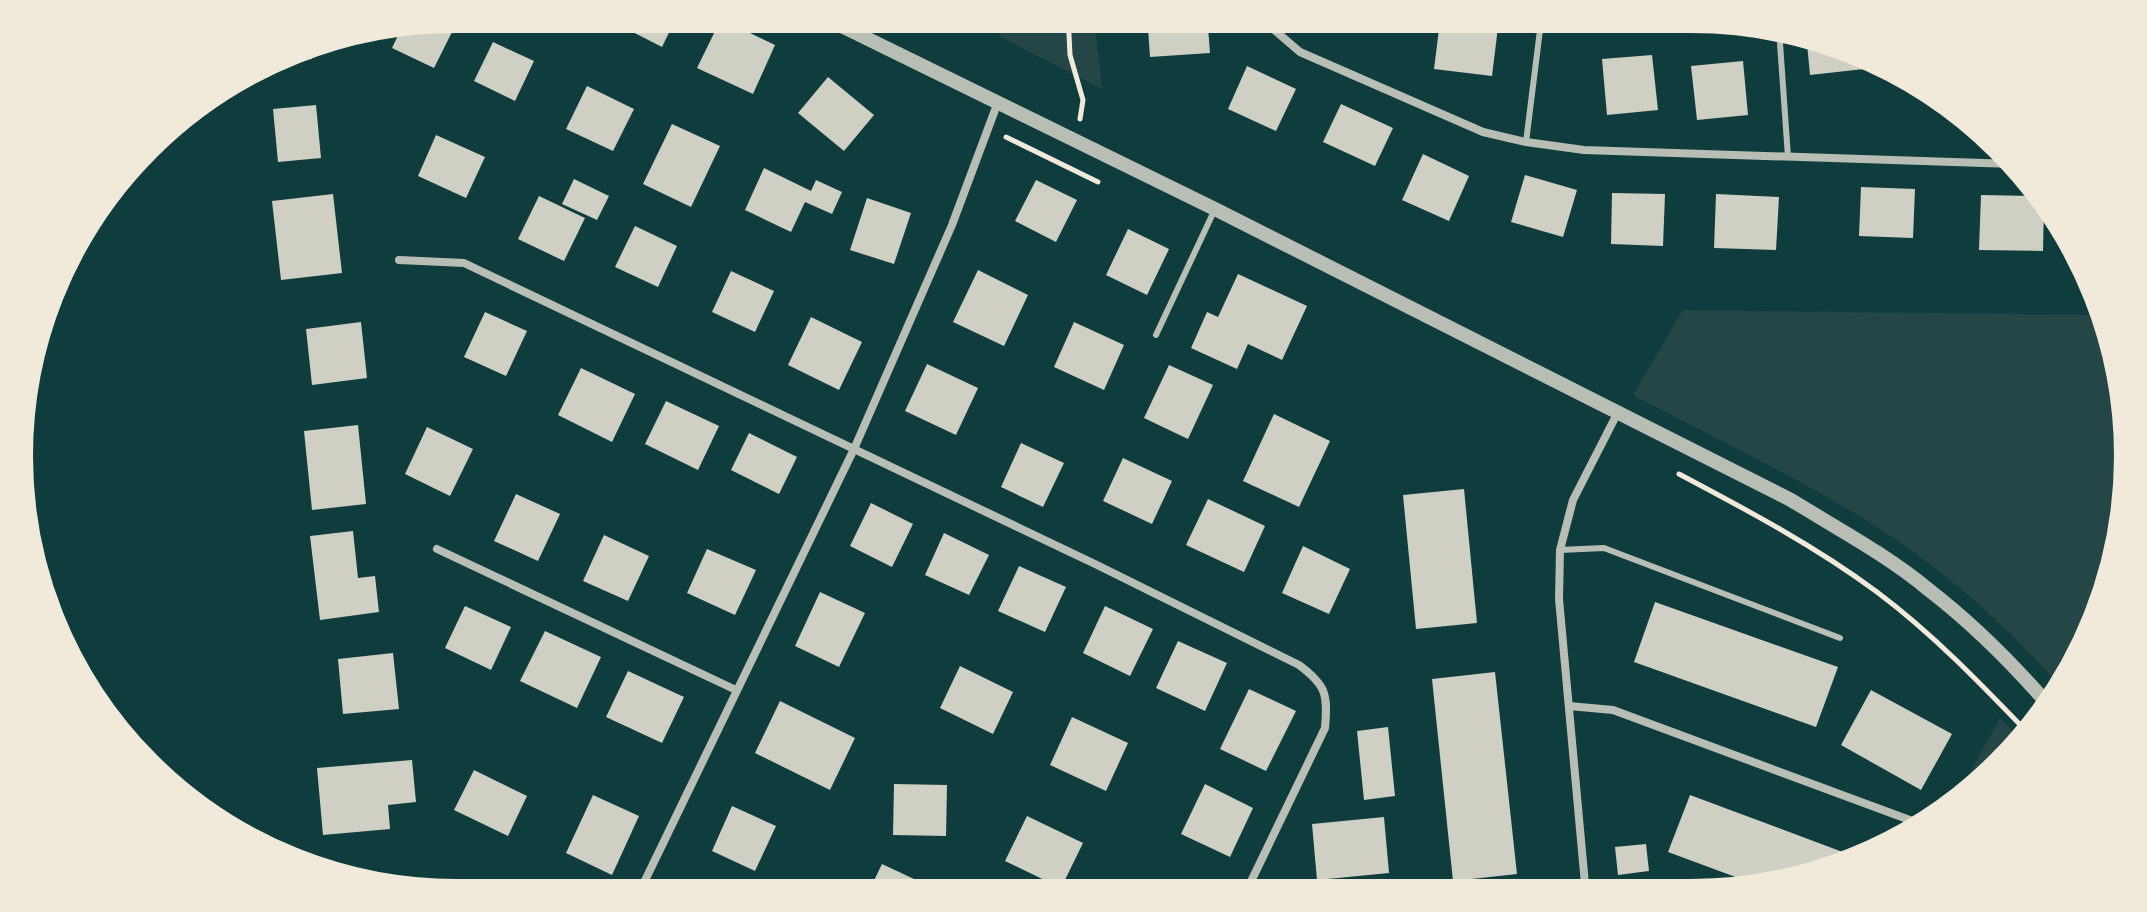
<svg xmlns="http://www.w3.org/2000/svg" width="2147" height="912" viewBox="0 0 2147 912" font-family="Rubik,sans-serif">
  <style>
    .green { fill: #244646 }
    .building { fill: #cfcfc3 }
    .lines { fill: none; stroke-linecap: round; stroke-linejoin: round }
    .path { stroke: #f1e9da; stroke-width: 5 }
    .service { stroke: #b8beb3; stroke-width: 6 }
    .minor { stroke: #b8beb3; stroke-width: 8 }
    .tertiary { stroke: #b8beb3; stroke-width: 14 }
    .rim { fill: none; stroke: #f1e9da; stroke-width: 10 }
  </style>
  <rect width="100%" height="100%" fill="#0f3d3e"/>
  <g class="green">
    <path d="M1008,14H1094L1102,89L999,36Z"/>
    <path d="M1683,310L2102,315L2132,428L2109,599L2064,691C2012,630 1948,573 1880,529C1802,479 1716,439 1633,395Z"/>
    <path d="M2000,718L2022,741L1954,810L1951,807Z"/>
  </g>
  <g class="building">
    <path d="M625,14H678L662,47L619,25Z"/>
    <path d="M1147,14H1207L1210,53L1150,57Z"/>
    <path d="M436,17L455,26L434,68L392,48L404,23Z"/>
    <path d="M721,19L775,45L753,94L697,68Z"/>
    <path d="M1440,21L1498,27L1492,76L1434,69Z"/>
    <path d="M1806,33L1834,38L1862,54L1864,69L1810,75Z"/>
    <path d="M310,40L312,59L269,63L284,54Z"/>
    <path d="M493,42L534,61L515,101L474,81Z"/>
    <path d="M1652,55L1658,110L1607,115L1602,59Z"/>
    <path d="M1743,61L1748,115L1697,120L1691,66Z"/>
    <path d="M1247,66L1296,89L1276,131L1228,109Z"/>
    <path d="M828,77L874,115L844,151L798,113Z"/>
    <path d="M587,86L634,109L613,151L566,129Z"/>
    <path d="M1341,104L1393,128L1375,166L1323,142Z"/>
    <path d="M316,105L321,158L278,162L273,109Z"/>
    <path d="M1956,108L1977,121L1981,123L1958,125Z"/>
    <path d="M672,124L720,146L691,207L643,184Z"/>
    <path d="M436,135L485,157L466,198L418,176Z"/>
    <path d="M1423,154L1469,176L1449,221L1402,200Z"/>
    <path d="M764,168L811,191L816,180L842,192L832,214L805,202L791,232L745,210Z"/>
    <path d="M1525,175L1577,190L1563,237L1511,222Z"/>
    <path d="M574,179L609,196L597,220L562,204Z"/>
    <path d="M1036,180L1077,200L1056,242L1015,221Z"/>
    <path d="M1861,187L1915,189L1913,238L1859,236Z"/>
    <path d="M1612,193L1665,194L1663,246L1611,244Z"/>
    <path d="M333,194L342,273L281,280L272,201Z"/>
    <path d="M1716,194L1779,197L1776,250L1714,248Z"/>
    <path d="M1981,195L2038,196L2044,204L2043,251L1979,250Z"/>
    <path d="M539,196L585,218L564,261L518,239Z"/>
    <path d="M867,198L911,213L894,264L850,250Z"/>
    <path d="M635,226L677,246L658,287L615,267Z"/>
    <path d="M1128,229L1169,249L1147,295L1106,275Z"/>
    <path d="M978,270L1028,295L1004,346L953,322Z"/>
    <path d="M731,271L774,291L755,332L712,312Z"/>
    <path d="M1238,274L1307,306L1282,360L1248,344L1237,369L1191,348L1207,312L1218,317Z"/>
    <path d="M485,312L527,331L506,376L464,357Z"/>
    <path d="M811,317L862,342L839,390L788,365Z"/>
    <path d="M361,322L367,378L312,385L306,329Z"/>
    <path d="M1074,322L1124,345L1104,390L1054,367Z"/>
    <path d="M927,364L978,388L956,435L905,411Z"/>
    <path d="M1169,365L1213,385L1188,439L1144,418Z"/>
    <path d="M581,368L635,394L612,442L558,415Z"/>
    <path d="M666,401L719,426L698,470L645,444Z"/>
    <path d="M1274,414L1330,441L1299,507L1243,481Z"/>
    <path d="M358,425L366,504L312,510L304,431Z"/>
    <path d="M427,427L473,449L450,496L405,474Z"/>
    <path d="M749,433L797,457L779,494L731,470Z"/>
    <path d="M1021,443L1064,463L1043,507L1001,487Z"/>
    <path d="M1123,458L1172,481L1152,524L1103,501Z"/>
    <path d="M1464,489L1477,623L1416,629L1403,495Z"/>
    <path d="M516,494L560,514L538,561L494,541Z"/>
    <path d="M1208,499L1265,526L1244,572L1186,545Z"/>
    <path d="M871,503L913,524L892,567L850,546Z"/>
    <path d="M353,531L358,578L375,576L379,612L320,620L310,536Z"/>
    <path d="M944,533L989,555L969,595L925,575Z"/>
    <path d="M604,535L649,556L628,601L583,581Z"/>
    <path d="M1303,546L1350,569L1329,614L1282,593Z"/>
    <path d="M707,549L756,570L735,615L687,593Z"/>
    <path d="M1019,566L1066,587L1045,632L998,611Z"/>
    <path d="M820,592L865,613L839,667L795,646Z"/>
    <path d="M1655,602L1838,667L1816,727L1634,662Z"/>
    <path d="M465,606L511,627L491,670L445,648Z"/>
    <path d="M1105,606L1153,629L1130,676L1083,653Z"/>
    <path d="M545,631L601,657L577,708L520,681Z"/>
    <path d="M1178,641L1227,663L1205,711L1156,688Z"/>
    <path d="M393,653L399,709L343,714L338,659Z"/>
    <path d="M960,666L1013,692L993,734L940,708Z"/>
    <path d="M628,671L684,697L662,743L606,717Z"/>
    <path d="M1495,672L1517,874L1453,881L1432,679Z"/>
    <path d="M1249,689L1296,711L1266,771L1220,749Z"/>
    <path d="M1871,690L1952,734L1921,790L1841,745Z"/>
    <path d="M780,701L855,738L830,790L755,753Z"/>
    <path d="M1072,717L1128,743L1106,791L1050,765Z"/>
    <path d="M1388,727L1395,796L1364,800L1357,731Z"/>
    <path d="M412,760L416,802L388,805L390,829L323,835L317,768Z"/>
    <path d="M474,770L527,796L508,836L454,810Z"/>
    <path d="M894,784L947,785L946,836L893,835Z"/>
    <path d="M1205,784L1253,808L1230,857L1181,834Z"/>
    <path d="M593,795L639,816L612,875L566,853Z"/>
    <path d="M1690,795L1856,857L1853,866L1768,889L1668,852Z"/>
    <path d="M732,806L776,826L755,871L712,851Z"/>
    <path d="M1027,816L1083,843L1061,888L1005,861Z"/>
    <path d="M1384,817L1389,873L1317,880L1312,824Z"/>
    <path d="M1646,844L1649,871L1618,875L1615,847Z"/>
    <path d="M882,864L931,887L926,897H866Z"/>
    <path d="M1152,879L1188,896H1144Z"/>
  </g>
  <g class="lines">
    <g class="path">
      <path d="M1068,14L1070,55L1083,100L1080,119"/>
      <path d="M1006,137L1098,182"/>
      <path d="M1679,474C1747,510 1815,546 1877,592C1933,634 1981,684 2029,734"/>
    </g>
    <g class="service">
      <path d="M1779,29L1788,157"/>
      <path d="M1526,142L1542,14"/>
      <path d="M1156,335L1215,209"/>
      <path d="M1560,550L1604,548L1840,638"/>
    </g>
    <g class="minor">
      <path d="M1265,14L1272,28L1300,52L1483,132L1526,142L1584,150L2014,164"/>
      <path d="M399,260L464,263L1095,564L1299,665C1326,685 1328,694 1325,728L1244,896"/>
      <path d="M437,549L736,690"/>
      <path d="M1569,706L1613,710L1926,826"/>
      <path d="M1586,895L1559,599L1560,550L1573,500L1618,412"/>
      <path d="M637,897L854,449L952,225L998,102"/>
    </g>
    <path class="tertiary" d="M817,14L1215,209L1791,500C1838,529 1887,555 1929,590C1973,624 2015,666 2052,709"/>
  </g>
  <path d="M0 0H2147V912H0ZM456 28H1691A428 428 0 0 1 2119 456V456A428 428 0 0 1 1691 884H456A428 428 0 0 1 28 456V456A428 428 0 0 1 456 28Z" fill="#f1e9da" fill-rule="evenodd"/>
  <path class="rim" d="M456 28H1691A428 428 0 0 1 2119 456V456A428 428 0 0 1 1691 884H456A428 428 0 0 1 28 456V456A428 428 0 0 1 456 28Z"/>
</svg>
